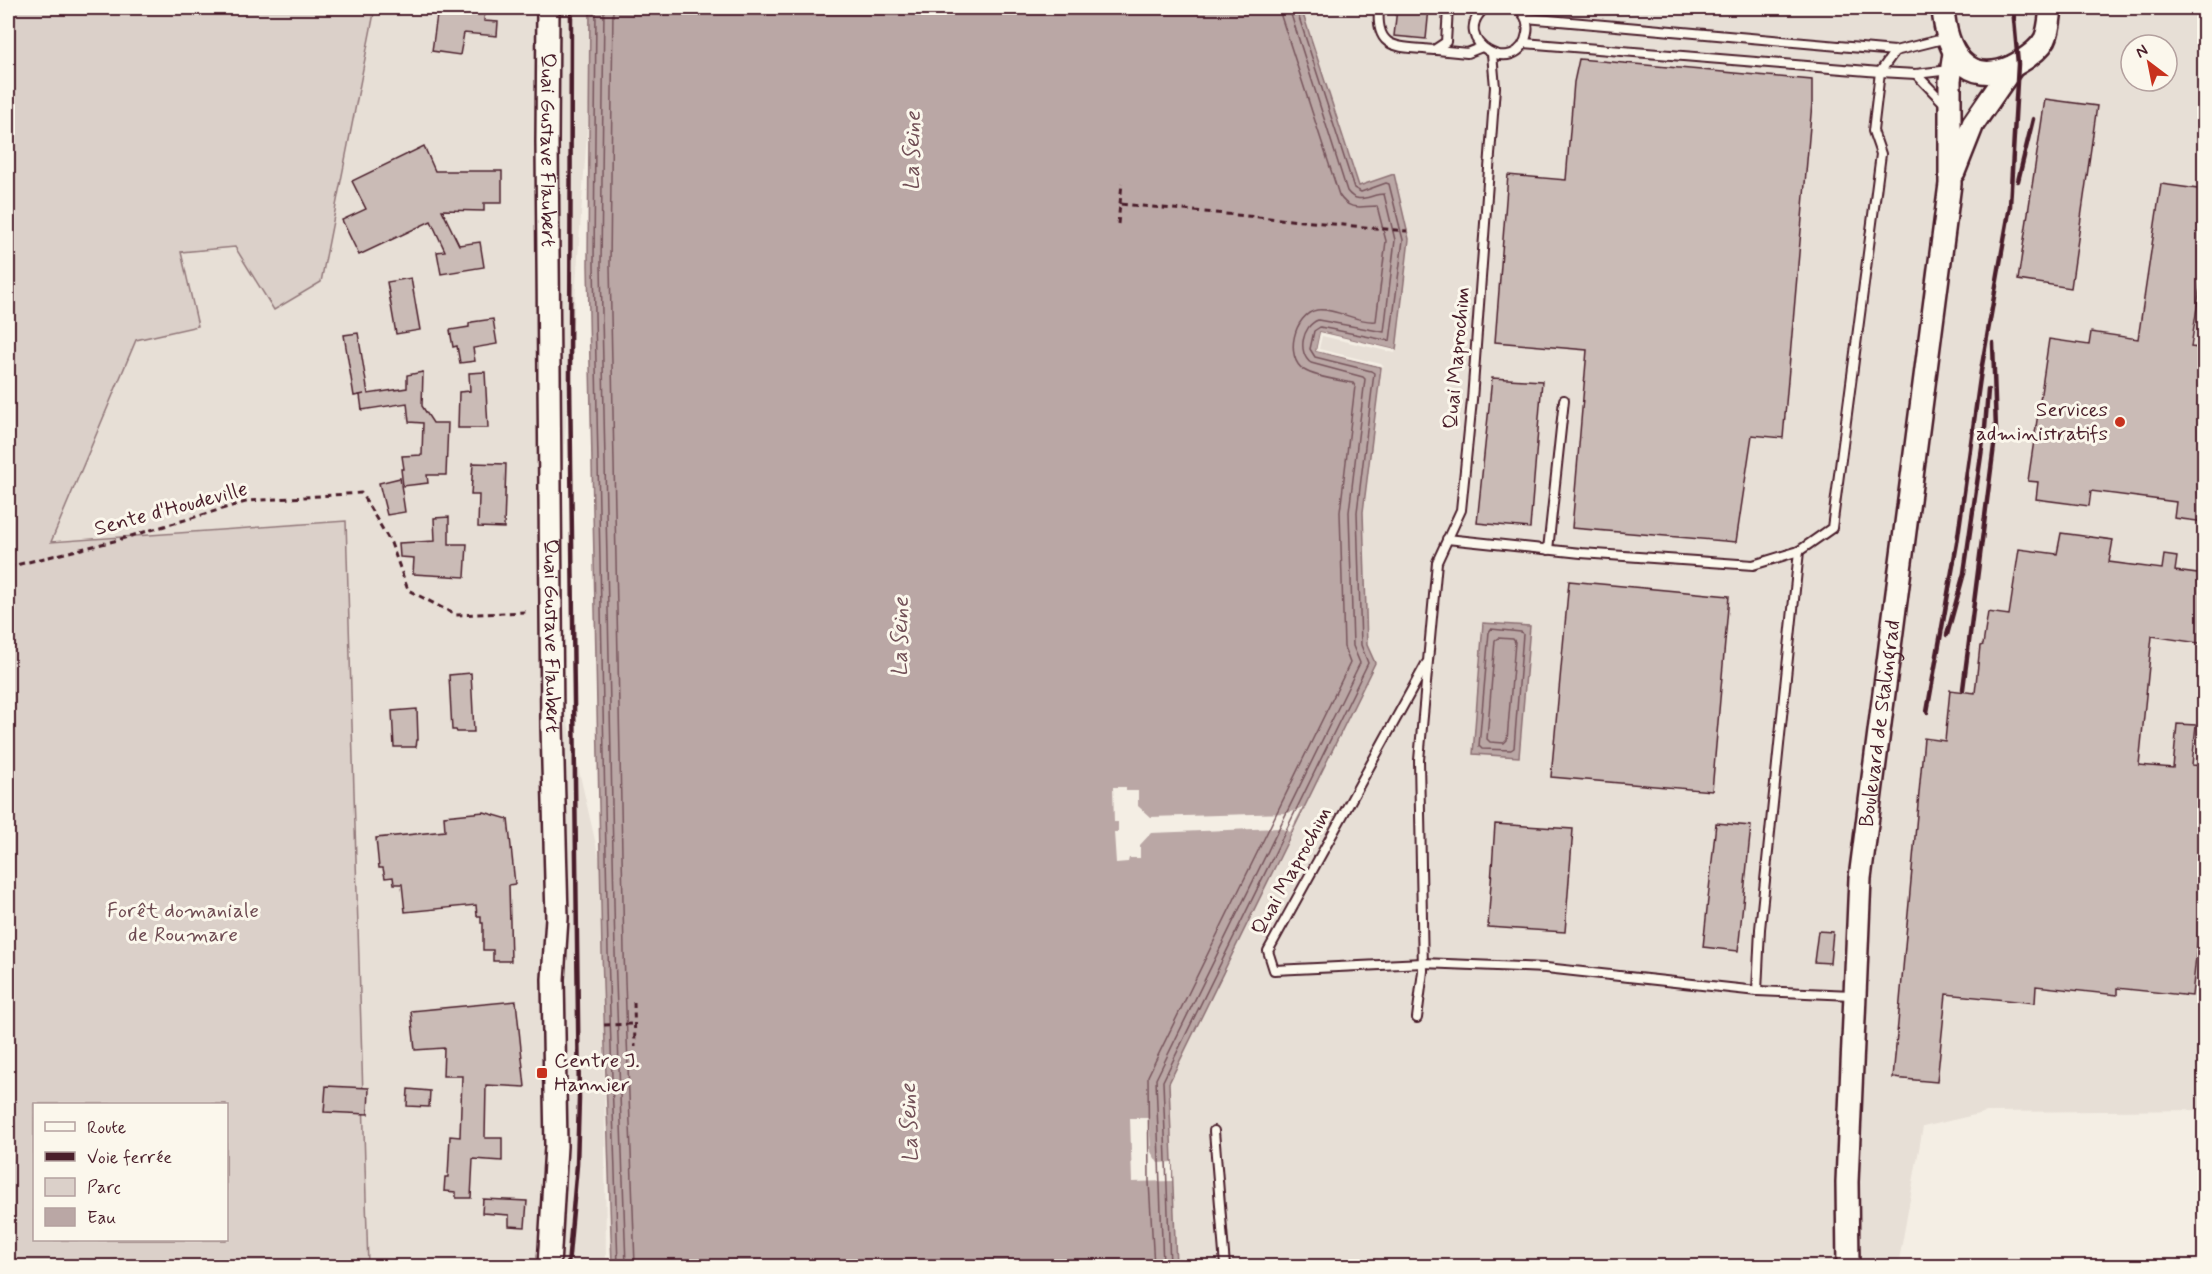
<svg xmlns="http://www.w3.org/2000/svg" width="2212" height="1274" viewBox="0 0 2212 1274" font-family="Mynerve,sans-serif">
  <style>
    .built { fill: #e7dfd6; fill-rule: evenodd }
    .green { fill: #dbd0c9; stroke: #92787a; stroke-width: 1.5; fill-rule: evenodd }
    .water { fill: #baa7a5; stroke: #8d7174; stroke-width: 1.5 }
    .pier { fill: #f4eee4 }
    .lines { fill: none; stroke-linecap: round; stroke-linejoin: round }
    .shore { stroke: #77555c; stroke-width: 1.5 }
    .building { fill: #cabbb6; stroke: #4a1f2b; stroke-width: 1.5 }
    .service-casing { stroke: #4a1f2b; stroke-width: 12 }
    .secondary-casing { stroke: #4a1f2b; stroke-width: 26 }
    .path { stroke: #4a1f2b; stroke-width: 3; stroke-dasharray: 6 4.5; stroke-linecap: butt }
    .service { stroke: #fbf7ec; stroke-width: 8 }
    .secondary { stroke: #fbf7ec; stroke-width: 21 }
    .rail { stroke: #4a1f2b; stroke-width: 4.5 }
    .poi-dot { fill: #c8321e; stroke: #fbf7ec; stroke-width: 2 }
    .labels { text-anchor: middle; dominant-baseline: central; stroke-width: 6; stroke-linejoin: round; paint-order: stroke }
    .street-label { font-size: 21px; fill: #4a1f2b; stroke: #fbf7ec }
    .poi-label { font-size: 21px; fill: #4a1f2b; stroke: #fbf7ec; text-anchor: end }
    .park-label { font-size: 21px; fill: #6e4b52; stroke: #fbf7ec }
    .water-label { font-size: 22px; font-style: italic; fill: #714f56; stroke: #fbf7ec }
  </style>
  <rect width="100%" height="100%" fill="#f4eee4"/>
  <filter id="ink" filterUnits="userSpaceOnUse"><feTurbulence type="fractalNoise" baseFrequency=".0167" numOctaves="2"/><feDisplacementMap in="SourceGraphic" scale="12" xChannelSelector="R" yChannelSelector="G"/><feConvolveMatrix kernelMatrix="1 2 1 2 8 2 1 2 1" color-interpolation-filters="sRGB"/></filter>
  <g filter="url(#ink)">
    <g class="built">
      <path d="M375,8H596L550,645L606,888L604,1025L606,1266H368L346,521L51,543L136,340L181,251L235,247L274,310L321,282Z"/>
      <path d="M1301,8H2204V1110L1987,1112L1923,1127L1898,1266H1176L1169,1083L1375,663L1367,645L1363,512L1381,367L1316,351L1360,187ZM2131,45H2167V81H2131Z"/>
    </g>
    <path class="green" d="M8,8H375L321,282L274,310L235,247L181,252L198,326L136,340L51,542L346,521L368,1266H8ZM34,1104H226V1240H34Z"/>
    <g class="water">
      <path d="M590,8H1301L1359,186L1394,174L1409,239L1396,350L1320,332L1316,351L1381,367L1363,512L1367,645L1375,663L1169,1083L1176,1266H612L602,952L588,265Z"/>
      <path d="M1483,623L1530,626L1519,757L1473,754Z"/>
    </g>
    <g class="pier">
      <path d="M1320,332L1396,350L1395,353L1322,336L1319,349L1381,364L1384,367L1316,351Z"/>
      <path d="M1113,787H1126V791H1138V806L1150,817L1288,813L1303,807L1290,832L1280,828L1151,833L1140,845V858H1129L1128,862L1116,863L1114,832H1118V822H1114Z"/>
      <path d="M1130,1118H1149L1151,1152L1158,1163L1172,1162V1181L1132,1182Z"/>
    </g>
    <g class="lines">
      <g class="shore">
        <path d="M596,8L594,265L608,952L618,1266"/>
        <path d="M604,8L601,265L615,952L626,1266"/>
        <path d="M613,8L610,265L624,952L635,1266"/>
        <path d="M1491,629L1521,632L1523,634L1514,748L1511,750L1482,749L1479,746L1489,632Z"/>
        <path d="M1498,638L1513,639L1515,642L1507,740L1504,743L1490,742L1487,739L1495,640Z"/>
        <path d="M1154,1266L1149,1182L1148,1076L1350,663L1344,647L1340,512L1355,386L1353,383C1339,380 1317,378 1304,370C1284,357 1294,314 1317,310C1337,308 1357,323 1376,321L1386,241L1377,206C1361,206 1350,212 1339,195L1281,16L1280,8"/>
        <path d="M1163,1266L1156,1079L1360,663L1353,646L1349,512L1365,379L1363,377L1311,363C1297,353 1302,326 1318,320L1384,332L1395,240L1384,194C1370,194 1358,206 1347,191L1289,8"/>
        <path d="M1170,1266L1163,1081L1368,663L1361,645L1357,512L1374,373L1371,371L1315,357L1310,349L1314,331L1320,327L1390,341L1403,240L1389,184L1386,183L1361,192L1354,188L1296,8"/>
      </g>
    </g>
    <g class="building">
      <path d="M462,8H485L484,21L498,22L497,36L464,33L460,55L432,51L437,15L461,17Z"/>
      <path d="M1397,8H1429L1426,39L1394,36Z"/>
      <path d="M1579,59L1812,80V103L1783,438L1752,435L1736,542L1572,528L1587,350L1495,342L1508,175L1566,180L1574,82Z"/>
      <path d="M2045,99L2097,106L2071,288L2018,280Z"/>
      <path d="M424,146L435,171H502V203H484V211L442,210L459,245L480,242L484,267L441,274L437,252L445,251L431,221L359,255L342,220L366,209L352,181Z"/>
      <path d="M2161,184L2205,190V254L2191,347L2199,348L2197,362L2205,363V522L2174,518L2176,502L2091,491L2089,506L2036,499L2038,482L2028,481L2049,339L2089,345L2091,332L2138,339Z"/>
      <path d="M411,278L420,330L396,334L387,282Z"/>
      <path d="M493,319L497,344L473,348L475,361L460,363L457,346L453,347L450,330L469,327V324L472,322Z"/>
      <path d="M358,333L368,394L407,388V375L423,372L422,406L433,423H448L446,475H427L428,483L403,486L401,469H404L402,456L422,455L423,423L409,422L407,403L362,410L360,395L364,394L354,396L344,335Z"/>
      <path d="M485,372L488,428H458L459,392L470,391L469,373Z"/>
      <path d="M1492,378L1542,381L1530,528L1477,523Z"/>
      <path d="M473,463L506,464L504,528L478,527L479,495H471Z"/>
      <path d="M400,478L405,512L387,515L379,483Z"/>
      <path d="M449,517V544H467L465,577L413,574L414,558L400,557L399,543L435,541L434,518Z"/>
      <path d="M2061,533L2113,540L2109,562L2162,569L2164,555L2177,557L2175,571L2205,575V644L2152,636L2139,765L2173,768L2177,724L2196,725L2192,765L2205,766V867L2192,996L2117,988V995L2036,986L2035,1003L1946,994L1937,1082L1893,1078L1924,738L1945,741L1950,690L1975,693L1980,646L1983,645L1988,612L2009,615L2019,549L2057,554Z"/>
      <path d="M1569,581L1729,596L1712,791L1551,777Z"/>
      <path d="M471,673L474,732H457L456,730H452L449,675Z"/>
      <path d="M417,709L418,740H417L416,747H394L392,711Z"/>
      <path d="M484,812L508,819L515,884L509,885L511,961H493V950H483V923H481V916H477L476,905L405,912L402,884H394L393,877L385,878L383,868H379L376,838L445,831L444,816Z"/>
      <path d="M1716,823L1751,826L1738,951L1703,947Z"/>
      <path d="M1495,824L1573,829L1565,932L1488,927Z"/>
      <path d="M1818,931L1833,932L1830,963L1814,962Z"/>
      <path d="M516,1001L525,1087L486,1085L485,1138H502V1161L473,1159L471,1198H456V1192L444,1191L445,1177H448L450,1136L460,1137L462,1076H443L444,1048L415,1050L411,1011Z"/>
      <path d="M326,1086L369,1088L368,1114L324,1112Z"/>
      <path d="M408,1089L430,1091L429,1107L407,1106Z"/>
      <path d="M483,1199L527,1201L525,1227L509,1226V1215L482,1213Z"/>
    </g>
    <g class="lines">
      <g class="service-casing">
        <g id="service">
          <path d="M1379,8C1375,52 1399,46 1434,50L1446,42L1448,8"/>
          <path d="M1485,8C1446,41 1519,81 1527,33C1529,23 1525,14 1517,8"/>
          <path d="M1526,18L1895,51L1947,38"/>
          <path d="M1524,43L1880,72L1916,74L1950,70"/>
          <path d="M1437,50L1467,53L1482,47"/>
          <path d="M1916,74L1946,105"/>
          <path d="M1447,539L1581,553L1753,565L1799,551L1832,528L1881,154L1873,131L1880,72L1895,51"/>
          <path d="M1548,550L1564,400"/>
          <path d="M1426,664L1268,951L1274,970L1423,963L1546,968L1757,991L1852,995"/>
          <path d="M1757,991L1760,929L1799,551"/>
          <path d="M1417,1018L1423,971L1419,760L1437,562L1461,510L1472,400L1495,87L1492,54"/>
          <path d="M1214,1131L1225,1266"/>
        </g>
      </g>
      <g class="secondary-casing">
        <g id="secondary">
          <path id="s1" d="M548,8L547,142L552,725L557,918L553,979L556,1146L549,1266"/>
          <path d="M1943,8C1946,50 1965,88 2013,66C2024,60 2039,50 2045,39C2049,31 2050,16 2051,8"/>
          <path d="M1954,172L1973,124L2013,66"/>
          <path id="s2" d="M1848,1266L1847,1182L1860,878L1950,184V80L1954,53"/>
        </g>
      </g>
      <g class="path">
        <path d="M1120,204L1122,183"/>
        <path d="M1118,224L1120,204L1407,231"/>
        <path d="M8,567L114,541L249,501L361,493L391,543L408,590L456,615L528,612"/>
        <path d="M634,1002L635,1047"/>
        <path d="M604,1025L634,1024"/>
      </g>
      <use href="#service" class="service"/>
      <use href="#secondary" class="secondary"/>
      <g class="rail">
        <path d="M2018,181L2033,119"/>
        <path d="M1947,635L1964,573L1985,428L1988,390"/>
        <path d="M1963,689L1996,430L1993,343"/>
        <path d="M1927,712L1957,543L1981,371L2010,206L2018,64L2013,8"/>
        <path d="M568,1266L577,1165L579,1099L570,380L571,8"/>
      </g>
    </g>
  </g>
  <g class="poi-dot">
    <circle cx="2120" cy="422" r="6"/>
    <rect x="536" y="1067" width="12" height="12" rx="3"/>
  </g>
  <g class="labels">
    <g class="street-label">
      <text stroke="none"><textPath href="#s1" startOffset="142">Quai Gustave Flaubert</textPath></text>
      <text transform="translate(1457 358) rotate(-85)">Quai Maprochim</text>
      <text transform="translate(171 509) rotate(-15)">Sente d'Houdeville</text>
      <text stroke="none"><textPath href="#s1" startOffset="628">Quai Gustave Flaubert</textPath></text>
      <text stroke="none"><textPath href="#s2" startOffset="544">Boulevard de Stalingrad</textPath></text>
      <text transform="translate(1292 871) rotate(-61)">Quai Maprochim</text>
    </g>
    <g class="poi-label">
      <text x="2108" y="410">Services<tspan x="2108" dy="24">administratifs</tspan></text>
      <text x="554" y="1061" text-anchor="start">Centre J.<tspan x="554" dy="24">Hannier</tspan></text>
    </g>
    <g class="park-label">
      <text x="183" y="911">Forêt domaniale<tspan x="183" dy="24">de Roumare</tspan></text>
    </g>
    <g class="water-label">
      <text transform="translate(913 151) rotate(-89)">La Seine</text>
      <text transform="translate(901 637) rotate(-89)">La Seine</text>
      <text transform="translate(910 1123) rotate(-92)">La Seine</text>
    </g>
  </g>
  <rect width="2212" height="1274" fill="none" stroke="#fbf7ec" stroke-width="30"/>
  <rect x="15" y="15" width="2182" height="1244" fill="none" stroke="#4a1f2b" stroke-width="2" filter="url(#ink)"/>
  <rect x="33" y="1103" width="195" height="138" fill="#fbf7ec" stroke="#b4a19f" stroke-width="1.5"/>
  <rect x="45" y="1122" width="30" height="9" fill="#fbf7ec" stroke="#b4a19f" stroke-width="1.5"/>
  <text x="87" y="1133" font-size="18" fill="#4a1f2b">Route</text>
  <rect x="45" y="1152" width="30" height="9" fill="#4a1f2b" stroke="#b4a19f" stroke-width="1.5"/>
  <text x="87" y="1163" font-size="18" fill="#4a1f2b">Voie ferrée</text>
  <rect x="45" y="1178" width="30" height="18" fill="#dbd0c9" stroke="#b4a19f" stroke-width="1.5"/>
  <text x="87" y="1193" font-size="18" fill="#4a1f2b">Parc</text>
  <rect x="45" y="1208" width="30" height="18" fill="#baa7a5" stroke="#b4a19f" stroke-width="1.5"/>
  <text x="87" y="1223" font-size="18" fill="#4a1f2b">Eau</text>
  <g transform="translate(2149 63) rotate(328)"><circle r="28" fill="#fbf7ec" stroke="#b4a19f" stroke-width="1.5"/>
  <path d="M0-4.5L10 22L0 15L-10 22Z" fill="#c8321e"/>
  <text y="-9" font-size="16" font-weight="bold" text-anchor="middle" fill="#4a1f2b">N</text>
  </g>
</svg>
